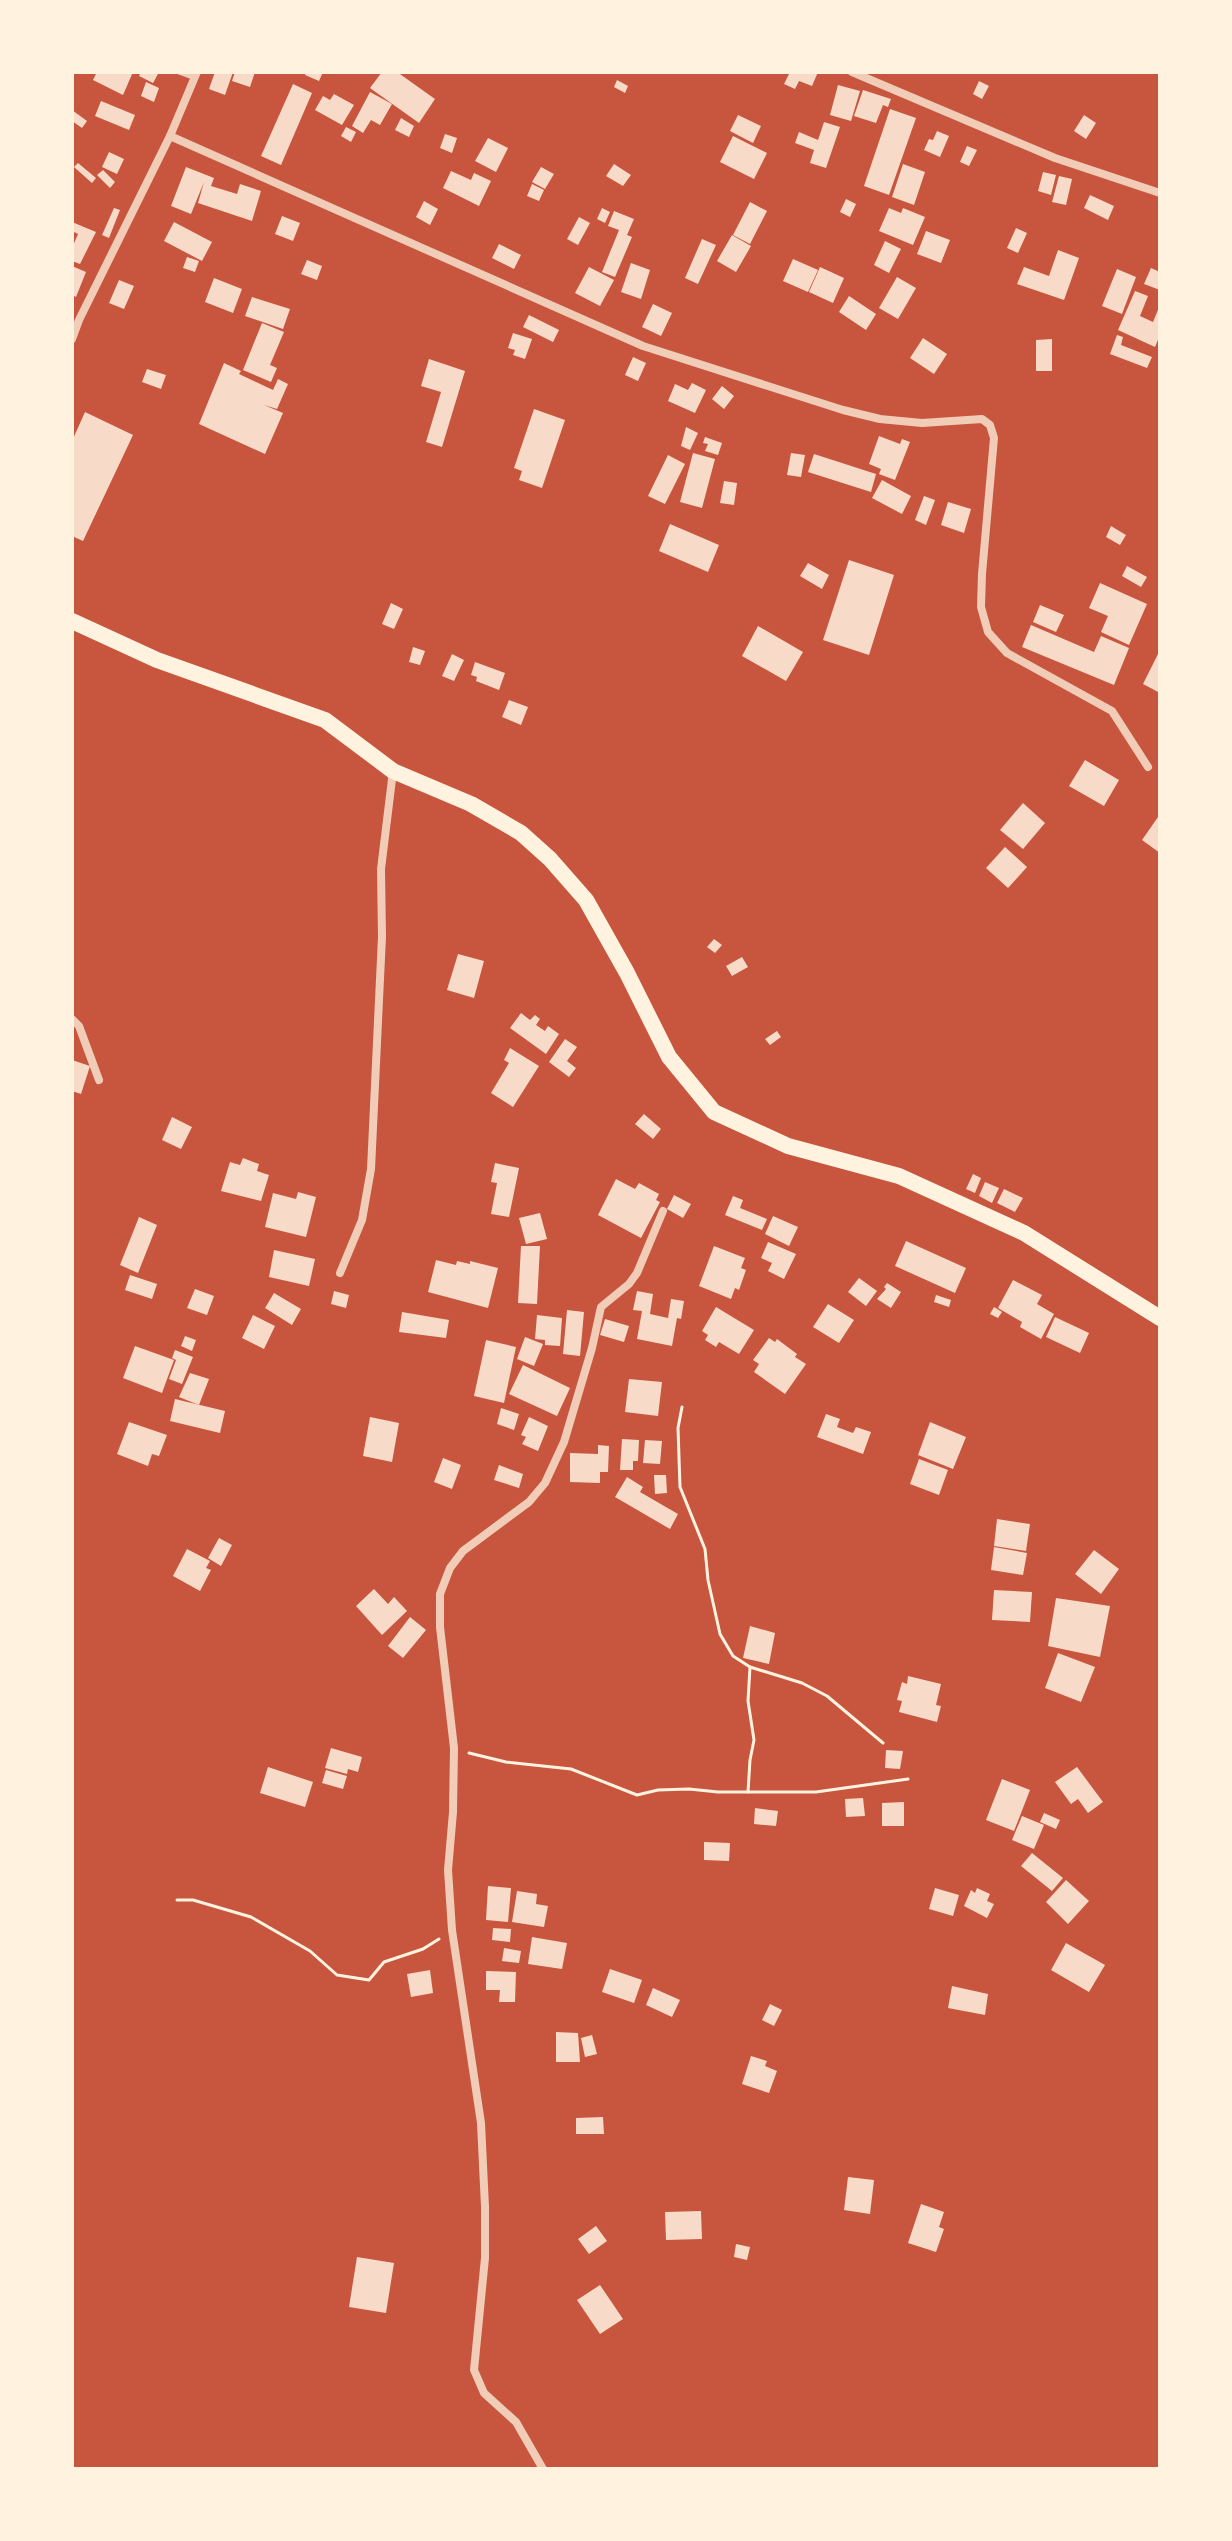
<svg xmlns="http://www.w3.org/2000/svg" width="1232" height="2541" viewBox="0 0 1232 2541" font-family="'Golos Text',sans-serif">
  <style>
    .building { fill: #f7dbc8 }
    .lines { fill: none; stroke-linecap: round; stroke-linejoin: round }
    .path { stroke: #fff3e0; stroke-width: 3 }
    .service { stroke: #f1ccb7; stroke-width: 5 }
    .minor { stroke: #f1ccb7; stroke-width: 8 }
    .primary { stroke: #fff3e0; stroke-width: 16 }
  </style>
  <rect width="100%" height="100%" fill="#c8553d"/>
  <g class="building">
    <path d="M97,72H133L123,95L93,80Z"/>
    <path d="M141,72H153L158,74L153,83L139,76Z"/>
    <path d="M215,72H233L225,95L209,89Z"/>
    <path d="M235,72H255L250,87L232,81Z"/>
    <path d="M306,72H323L319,81L305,75Z"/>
    <path d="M382,72H397L435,99L419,123L370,88Z"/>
    <path d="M790,72H818L812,86L799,81L795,89L784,84Z"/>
    <path d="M617,80L628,86L625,93L614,87Z"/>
    <path d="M979,81L989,86L982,99L973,94Z"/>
    <path d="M146,82L159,88L154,102L141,96Z"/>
    <path d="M293,84L312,93L281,165L261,156Z"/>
    <path d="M838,85L860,91L851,121L830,115Z"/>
    <path d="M863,90L891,99L888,107L883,105L876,123L854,116Z"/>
    <path d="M370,92L392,104L380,125L371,120L363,133L352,126Z"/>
    <path d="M334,94L354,105L342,125L315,110L323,96L330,100Z"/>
    <path d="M101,101L135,115L129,130L95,116Z"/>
    <path d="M890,109L916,118L889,195L864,186Z"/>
    <path d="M72,110L87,121L82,128L72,121Z"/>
    <path d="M738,115L761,126L753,143L730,131Z"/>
    <path d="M1084,115L1096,123L1086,139L1074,131Z"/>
    <path d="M401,118L414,126L409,137L395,130Z"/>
    <path d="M824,122L840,127L826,168L810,163L814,150L795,143L799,132L818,140Z"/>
    <path d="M346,127L356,132L351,142L341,136Z"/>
    <path d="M937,131L949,136L940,157L924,150L929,139L933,140Z"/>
    <path d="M445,134L457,138L452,153L440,148Z"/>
    <path d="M733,136L767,153L754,179L720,162Z"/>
    <path d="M488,138L508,148L496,172L475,161Z"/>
    <path d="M967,146L977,150L969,166L960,162Z"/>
    <path d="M109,152L124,159L117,174L102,167Z"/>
    <path d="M78,163L96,178L92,183L74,167Z"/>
    <path d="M614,164L631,175L623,186L606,176Z"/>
    <path d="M903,164L925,172L914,205L892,197Z"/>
    <path d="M186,167L214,178L211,186L237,194L240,184L261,191L252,221L198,203L204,182L191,214L171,206Z"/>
    <path d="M541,167L554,174L545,189L532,182Z"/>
    <path d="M103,170L115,182L110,188L97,175Z"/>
    <path d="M451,171L471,180L474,173L491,181L479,206L443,188Z"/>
    <path d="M1043,172L1056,175L1051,195L1038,191Z"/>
    <path d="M1059,176L1072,179L1066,205L1052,202Z"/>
    <path d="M532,184L544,190L539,201L527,196Z"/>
    <path d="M1090,195L1114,206L1108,220L1084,208Z"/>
    <path d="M846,199L856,204L850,217L840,212Z"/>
    <path d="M424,201L438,209L430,225L416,217Z"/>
    <path d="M750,202L767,211L750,244L733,235Z"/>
    <path d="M114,208L120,210L109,238L102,235Z"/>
    <path d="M602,208L610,212L605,223L597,219Z"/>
    <path d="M889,208L901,213L903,208L925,217L913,245L879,231Z"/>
    <path d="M614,211L634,219L627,235L632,237L615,277L602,272L619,230L608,226Z"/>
    <path d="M282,216L300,223L293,241L275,234Z"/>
    <path d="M579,217L590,223L578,245L567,239Z"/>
    <path d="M72,222L96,232L80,264L72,261V248L78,234L72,231Z"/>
    <path d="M174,222L212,242L202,261L164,241Z"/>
    <path d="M1016,228L1027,233L1018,253L1007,248Z"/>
    <path d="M926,231L950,240L941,263L917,254Z"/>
    <path d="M732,235L751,246L736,272L717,261Z"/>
    <path d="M702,239L716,245L698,284L685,278Z"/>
    <path d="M885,241L901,249L889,273L874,265Z"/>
    <path d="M499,244L521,255L514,269L492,258Z"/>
    <path d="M1058,250L1079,258L1064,300L1017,284L1024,267L1049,276Z"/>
    <path d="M187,257L199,261L195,272L183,268Z"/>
    <path d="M793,259L818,270L808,292L783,281Z"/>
    <path d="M307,260L322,266L317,280L301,274Z"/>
    <path d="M631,263L650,270L641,299L621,292Z"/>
    <path d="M72,266L86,272L76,297L72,295Z"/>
    <path d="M589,267L614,280L600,306L575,293Z"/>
    <path d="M820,267L844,278L833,303L809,292Z"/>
    <path d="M1151,268L1160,272V290L1144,284Z"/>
    <path d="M1117,269L1136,277L1122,314L1102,306Z"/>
    <path d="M897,277L916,288L898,319L879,308Z"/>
    <path d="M214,278L242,289L233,313L205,302Z"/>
    <path d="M119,280L134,286L124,309L109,303Z"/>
    <path d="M1135,291L1148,296L1140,316L1153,322L1160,305V335L1155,347L1118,330Z"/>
    <path d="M849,296L876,314L866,330L839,312Z"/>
    <path d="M252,297L290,309L283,329L245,316Z"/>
    <path d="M653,304L672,313L661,336L642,327Z"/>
    <path d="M529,315L559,330L553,342L523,327Z"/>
    <path d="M262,323L284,332L270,365L277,368L271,382L243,370Z"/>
    <path d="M513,333L532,339L525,359L513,355L515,350L508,348Z"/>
    <path d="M1117,335L1123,337L1121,345L1152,357L1147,368L1110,354Z"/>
    <path d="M923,338L947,354L934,374L910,358Z"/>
    <path d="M1052,339V371H1036V340Z"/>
    <path d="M633,357L646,363L638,381L625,375Z"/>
    <path d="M429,359L465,371L442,447L426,442L441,392L421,386Z"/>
    <path d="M224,363L241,371L239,374L273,390L278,379L288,384L277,409L264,405L283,413L265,454L199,424Z"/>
    <path d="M147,369L166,375L161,389L142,382Z"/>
    <path d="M692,383L706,390L695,413L668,401L675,384L688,390Z"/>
    <path d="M722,386L734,396L724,409L712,399Z"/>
    <path d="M534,409L565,420L542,488L519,480L522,471L514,468Z"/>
    <path d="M85,412L133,435L83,541L72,536V441Z"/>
    <path d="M686,427L698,433L690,450L681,446Z"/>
    <path d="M879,436L900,444L902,439L910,442L895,480L879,474L881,469L869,464Z"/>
    <path d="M705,437L722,443L718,455L705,451L708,444L703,443Z"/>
    <path d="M693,453L715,459L702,508L680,502Z"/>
    <path d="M791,453L805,455L801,477L787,475Z"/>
    <path d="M814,454L876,474L871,492L808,472Z"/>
    <path d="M668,455L685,464L665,504L648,496Z"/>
    <path d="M882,480L911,496L902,514L872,498Z"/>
    <path d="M724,481L737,483L734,505L720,503Z"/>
    <path d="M924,496L935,500L926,525L915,520Z"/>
    <path d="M948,502L971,509L964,533L941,525Z"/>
    <path d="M670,524L719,545L708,572L659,551Z"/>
    <path d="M1111,526L1126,535L1120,545L1106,537Z"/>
    <path d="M849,560L894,575L869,655L823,640Z"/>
    <path d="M808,563L829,575L822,589L800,576Z"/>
    <path d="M1127,566L1147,577L1141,587L1122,576Z"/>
    <path d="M1100,583L1147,604L1129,645L1101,632L1108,616L1089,608Z"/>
    <path d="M391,603L403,609L394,629L382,624Z"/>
    <path d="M1040,605L1064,615L1056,632L1033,622Z"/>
    <path d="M1031,625L1094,652L1101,636L1129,648L1114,685L1022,647Z"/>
    <path d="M758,626L803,652L786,681L742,656Z"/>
    <path d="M413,647L425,651L420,665L409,662Z"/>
    <path d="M1160,650V693L1143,684Z"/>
    <path d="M452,654L464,660L454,681L442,676Z"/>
    <path d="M475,662L505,673L499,690L476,681L477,677L471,675Z"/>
    <path d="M509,700L528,707L521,725L502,717Z"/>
    <path d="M1085,760L1119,780L1104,806L1069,786Z"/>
    <path d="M1023,803L1045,823L1023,849L1000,830Z"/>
    <path d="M1158,817L1160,819V853L1142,840Z"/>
    <path d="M1005,847L1027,867L1008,888L986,868Z"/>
    <path d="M714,939L722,945L715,953L707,947Z"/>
    <path d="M458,954L484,961L474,998L447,990Z"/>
    <path d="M742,957L748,967L732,976L726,966Z"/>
    <path d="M521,1013L530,1020L535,1015L540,1019L536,1025L545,1031L548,1026L559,1034L546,1054L510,1028Z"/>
    <path d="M777,1031L781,1037L770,1045L765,1039Z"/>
    <path d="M565,1039L577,1047L567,1061L576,1068L569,1077L549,1062Z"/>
    <path d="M510,1048L539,1066L513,1107L491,1093L509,1063L504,1060Z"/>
    <path d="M72,1060L90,1066L81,1094L72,1091Z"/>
    <path d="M644,1114L661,1129L653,1139L635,1124Z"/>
    <path d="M172,1117L192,1127L181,1149L162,1140Z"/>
    <path d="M243,1158L259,1164L257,1171L269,1175L261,1201L221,1191L230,1162L240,1165Z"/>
    <path d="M495,1163L519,1168L509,1217L491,1214L497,1183L491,1182Z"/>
    <path d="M973,1174L981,1178L975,1193L966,1189Z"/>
    <path d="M616,1179L635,1189L639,1183L659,1194L656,1200L660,1202L641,1238L598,1215Z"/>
    <path d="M985,1182L999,1188L992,1203L979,1196Z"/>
    <path d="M1004,1189L1023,1198L1015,1212L997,1203Z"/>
    <path d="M298,1192L316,1197L306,1237L265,1227L273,1193L296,1199Z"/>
    <path d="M674,1195L691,1204L683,1218L667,1209Z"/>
    <path d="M733,1196L743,1200L740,1208L767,1219L762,1230L725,1215Z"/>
    <path d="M540,1213L547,1239L526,1244L519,1218Z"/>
    <path d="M773,1216L798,1227L789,1246L765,1234Z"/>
    <path d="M139,1217L157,1225L138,1273L120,1265Z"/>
    <path d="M906,1241L966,1268L955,1293L895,1266Z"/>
    <path d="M768,1242L796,1254L784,1279L768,1271L772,1263L761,1258Z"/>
    <path d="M521,1246H540L537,1304L518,1303Z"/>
    <path d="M714,1246L745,1258L741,1268L746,1270L739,1290L735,1288L731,1299L699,1286Z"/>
    <path d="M274,1250L315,1259L309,1286L269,1277Z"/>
    <path d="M436,1260L456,1265L457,1261L470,1264V1261L498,1268L488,1308L428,1292Z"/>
    <path d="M130,1275L157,1284L152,1299L125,1290Z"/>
    <path d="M859,1278L877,1291L866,1306L848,1292Z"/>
    <path d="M1013,1280L1042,1295L1037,1304L1054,1314L1041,1339L1020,1327L1022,1322L998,1308Z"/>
    <path d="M887,1283L901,1292L891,1308L877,1299L886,1289L884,1287Z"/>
    <path d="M195,1289L214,1296L207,1315L187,1308Z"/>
    <path d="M334,1291L349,1295L346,1308L331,1304Z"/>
    <path d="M637,1291L653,1294L650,1314L668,1318L671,1299L684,1301L681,1319L677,1318L672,1346L637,1339L642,1311L633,1310Z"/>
    <path d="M274,1293L301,1309L292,1325L265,1308Z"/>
    <path d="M936,1295L951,1300L949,1307L934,1302Z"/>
    <path d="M828,1304L854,1320L839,1343L813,1327Z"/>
    <path d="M716,1307L754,1330L739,1354L719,1342L716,1347L705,1340L708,1335L702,1331Z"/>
    <path d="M994,1307L1002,1312L998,1318L990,1314Z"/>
    <path d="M567,1310L584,1312L580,1356L563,1354Z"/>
    <path d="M402,1312L449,1320L446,1338L399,1332Z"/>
    <path d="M253,1315L275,1326L264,1349L242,1338Z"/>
    <path d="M537,1315L562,1318L560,1346L545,1345V1340L535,1339Z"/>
    <path d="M1055,1317L1089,1333L1080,1353L1046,1337Z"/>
    <path d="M605,1319L629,1326L624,1342L600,1335Z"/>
    <path d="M185,1336L196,1340L192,1351L181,1346Z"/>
    <path d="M525,1337L543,1344L534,1366L517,1359Z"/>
    <path d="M769,1338L775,1342L777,1339L797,1354L795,1357L806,1364L785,1394L754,1372L759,1364L753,1360Z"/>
    <path d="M486,1340L516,1347L504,1403L474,1396Z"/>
    <path d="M135,1346L174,1360L162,1393L123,1378Z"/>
    <path d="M175,1350L193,1357L182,1384L169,1379L176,1360L172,1358Z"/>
    <path d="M523,1365L570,1388L557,1416L509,1394Z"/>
    <path d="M190,1373L209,1379L199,1405L179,1397Z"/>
    <path d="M629,1379L662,1382L658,1416L625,1412Z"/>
    <path d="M175,1399L225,1411L220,1433L170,1421Z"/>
    <path d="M501,1408L519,1414L514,1430L497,1424Z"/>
    <path d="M826,1414L840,1419L837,1427L853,1433L856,1427L871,1432L863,1454L817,1437Z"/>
    <path d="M370,1417L399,1423L392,1462L363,1456Z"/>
    <path d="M529,1417L548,1426L538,1451L522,1444L526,1437L521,1435Z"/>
    <path d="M129,1422L167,1435L159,1456L152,1454L148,1466L117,1454Z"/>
    <path d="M930,1422L966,1437L953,1469L918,1455Z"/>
    <path d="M622,1439L639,1440L638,1461H633V1470H620Z"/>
    <path d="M645,1440L662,1441L660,1464L643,1463Z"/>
    <path d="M598,1445L609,1446L608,1472H600V1483L570,1482V1453L598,1454Z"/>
    <path d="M443,1458L461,1465L452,1489L434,1482Z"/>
    <path d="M919,1459L948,1470L939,1495L910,1484Z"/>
    <path d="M499,1465L523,1474L519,1488L494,1480Z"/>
    <path d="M654,1475H666L667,1493L655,1494Z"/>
    <path d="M627,1477L643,1487L640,1492L678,1514L670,1529L615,1497Z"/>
    <path d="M997,1519L1030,1524L1026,1551L994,1546Z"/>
    <path d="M219,1538L232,1545L221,1566L208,1558Z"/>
    <path d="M994,1547L1027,1553L1023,1575L991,1570Z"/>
    <path d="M187,1549L210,1561L206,1568L211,1570L200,1591L173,1576Z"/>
    <path d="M1094,1550L1119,1569L1101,1594L1075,1574Z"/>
    <path d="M374,1589L388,1604L394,1597L407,1611L382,1635L356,1606Z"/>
    <path d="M994,1590L1032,1592L1030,1622L992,1620Z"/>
    <path d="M1056,1598L1110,1606L1100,1657L1048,1646Z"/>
    <path d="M410,1617L426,1630L403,1658L388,1646Z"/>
    <path d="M750,1626L775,1633L769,1664L743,1658Z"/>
    <path d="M1058,1653L1095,1667L1081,1702L1045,1688Z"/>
    <path d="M908,1676L941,1684L936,1705L941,1706L937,1722L899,1712L902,1701L897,1700L902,1682L907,1684Z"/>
    <path d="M331,1748L362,1757L358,1772L348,1769L347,1774L325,1768Z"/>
    <path d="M886,1750L903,1751L900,1769L885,1768Z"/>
    <path d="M268,1767L313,1782L305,1807L260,1793Z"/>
    <path d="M1077,1767L1103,1802L1088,1813L1078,1799L1071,1804L1055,1782Z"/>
    <path d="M326,1770L347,1776L343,1789L322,1783Z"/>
    <path d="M1002,1779L1030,1790L1014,1831L986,1820Z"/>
    <path d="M863,1798L865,1816L846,1817L845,1799Z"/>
    <path d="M904,1802V1826H882V1803Z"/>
    <path d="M755,1808L778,1811L776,1826L754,1824Z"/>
    <path d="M1044,1813L1060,1820L1056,1829L1040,1822Z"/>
    <path d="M1022,1816L1044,1825L1034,1849L1012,1840Z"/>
    <path d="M704,1842L730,1843L729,1861L704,1860Z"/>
    <path d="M1032,1853L1063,1878L1052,1891L1021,1866Z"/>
    <path d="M1066,1880L1089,1901L1068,1924L1046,1902Z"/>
    <path d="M488,1886L511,1888L508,1922L486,1920Z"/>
    <path d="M935,1888L959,1895L953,1916L929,1909Z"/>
    <path d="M977,1888L990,1894L987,1901L994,1904L987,1918L964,1906L971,1890L975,1893Z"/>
    <path d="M517,1891L537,1894L536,1904L548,1906L544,1927L512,1922Z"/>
    <path d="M493,1928L511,1929L510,1942L492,1940Z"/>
    <path d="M532,1937L567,1943L562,1969L528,1964Z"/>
    <path d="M1066,1943L1105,1965L1089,1992L1051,1970Z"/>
    <path d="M504,1948L521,1951L519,1963L502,1961Z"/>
    <path d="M610,1969L642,1980L634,2003L602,1992Z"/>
    <path d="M430,1970L433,1993L411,1997L407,1974Z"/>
    <path d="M486,1971L516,1972L515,2002H499L500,1990H486Z"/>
    <path d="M952,1986L988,1994L985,2015L948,2008Z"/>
    <path d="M653,1988L680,2000L672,2017L646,2005Z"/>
    <path d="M770,2004L782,2010L774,2026L762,2020Z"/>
    <path d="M556,2032L578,2033L580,2062H556Z"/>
    <path d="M592,2035L597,2054L585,2057L581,2038Z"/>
    <path d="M751,2056L767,2061L765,2066L777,2071L769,2093L742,2084Z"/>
    <path d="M603,2117L604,2134H576V2118Z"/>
    <path d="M848,2177L874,2180L870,2214L844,2210Z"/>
    <path d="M921,2204L944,2212L939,2227L944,2229L936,2252L908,2243Z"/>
    <path d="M701,2211L702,2239L666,2240L665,2212Z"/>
    <path d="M596,2226L607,2241L589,2254L578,2239Z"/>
    <path d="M736,2244L750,2247L747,2260L734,2257Z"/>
    <path d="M357,2257L394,2263L386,2313L349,2307Z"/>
    <path d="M600,2285L623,2319L600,2334L577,2300Z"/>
  </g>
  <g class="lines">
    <g class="path">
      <path d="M682,1407L678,1428L680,1487L705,1549L708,1580L720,1634L733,1656L750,1667L802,1683L827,1696L883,1743"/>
      <path d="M469,1753L506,1762L571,1769L637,1795L658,1790L689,1789L718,1792H816L908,1779"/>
      <path d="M748,1792L750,1760L754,1740L748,1701L750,1667"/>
      <path d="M177,1900H193L251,1917L310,1951L337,1975L369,1980L384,1962L423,1949L439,1939"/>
    </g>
    <path class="service" d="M179,72L195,78"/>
    <g class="minor">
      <path d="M852,72L1055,158L1160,193"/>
      <path d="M170,136L643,346L843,410L880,419L922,423L982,419L990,425L994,438L982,574L981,607L988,632L1007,653L1112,711L1148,767"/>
      <path d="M72,339L79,320L170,136L197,72"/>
      <path d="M72,1019L79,1026L99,1080"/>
      <path d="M340,1273L362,1220L371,1169L382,937L381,869L393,771"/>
      <path d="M543,2469L516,2422L484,2393L474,2370L485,2258V2207L481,2123L452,1930L448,1870L453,1812L454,1748L440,1627V1594L450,1568L463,1551L529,1502L545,1483L564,1442L592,1348L601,1307L629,1284L637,1273L663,1211"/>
    </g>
    <path class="primary" d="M72,621L157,660L325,720L393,771L471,804L521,833L550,859L586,900L627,973L669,1057L714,1112L788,1146L899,1176L1024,1233L1160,1318"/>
  </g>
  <rect width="1232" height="2541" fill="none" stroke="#fff3e0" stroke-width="148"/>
</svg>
